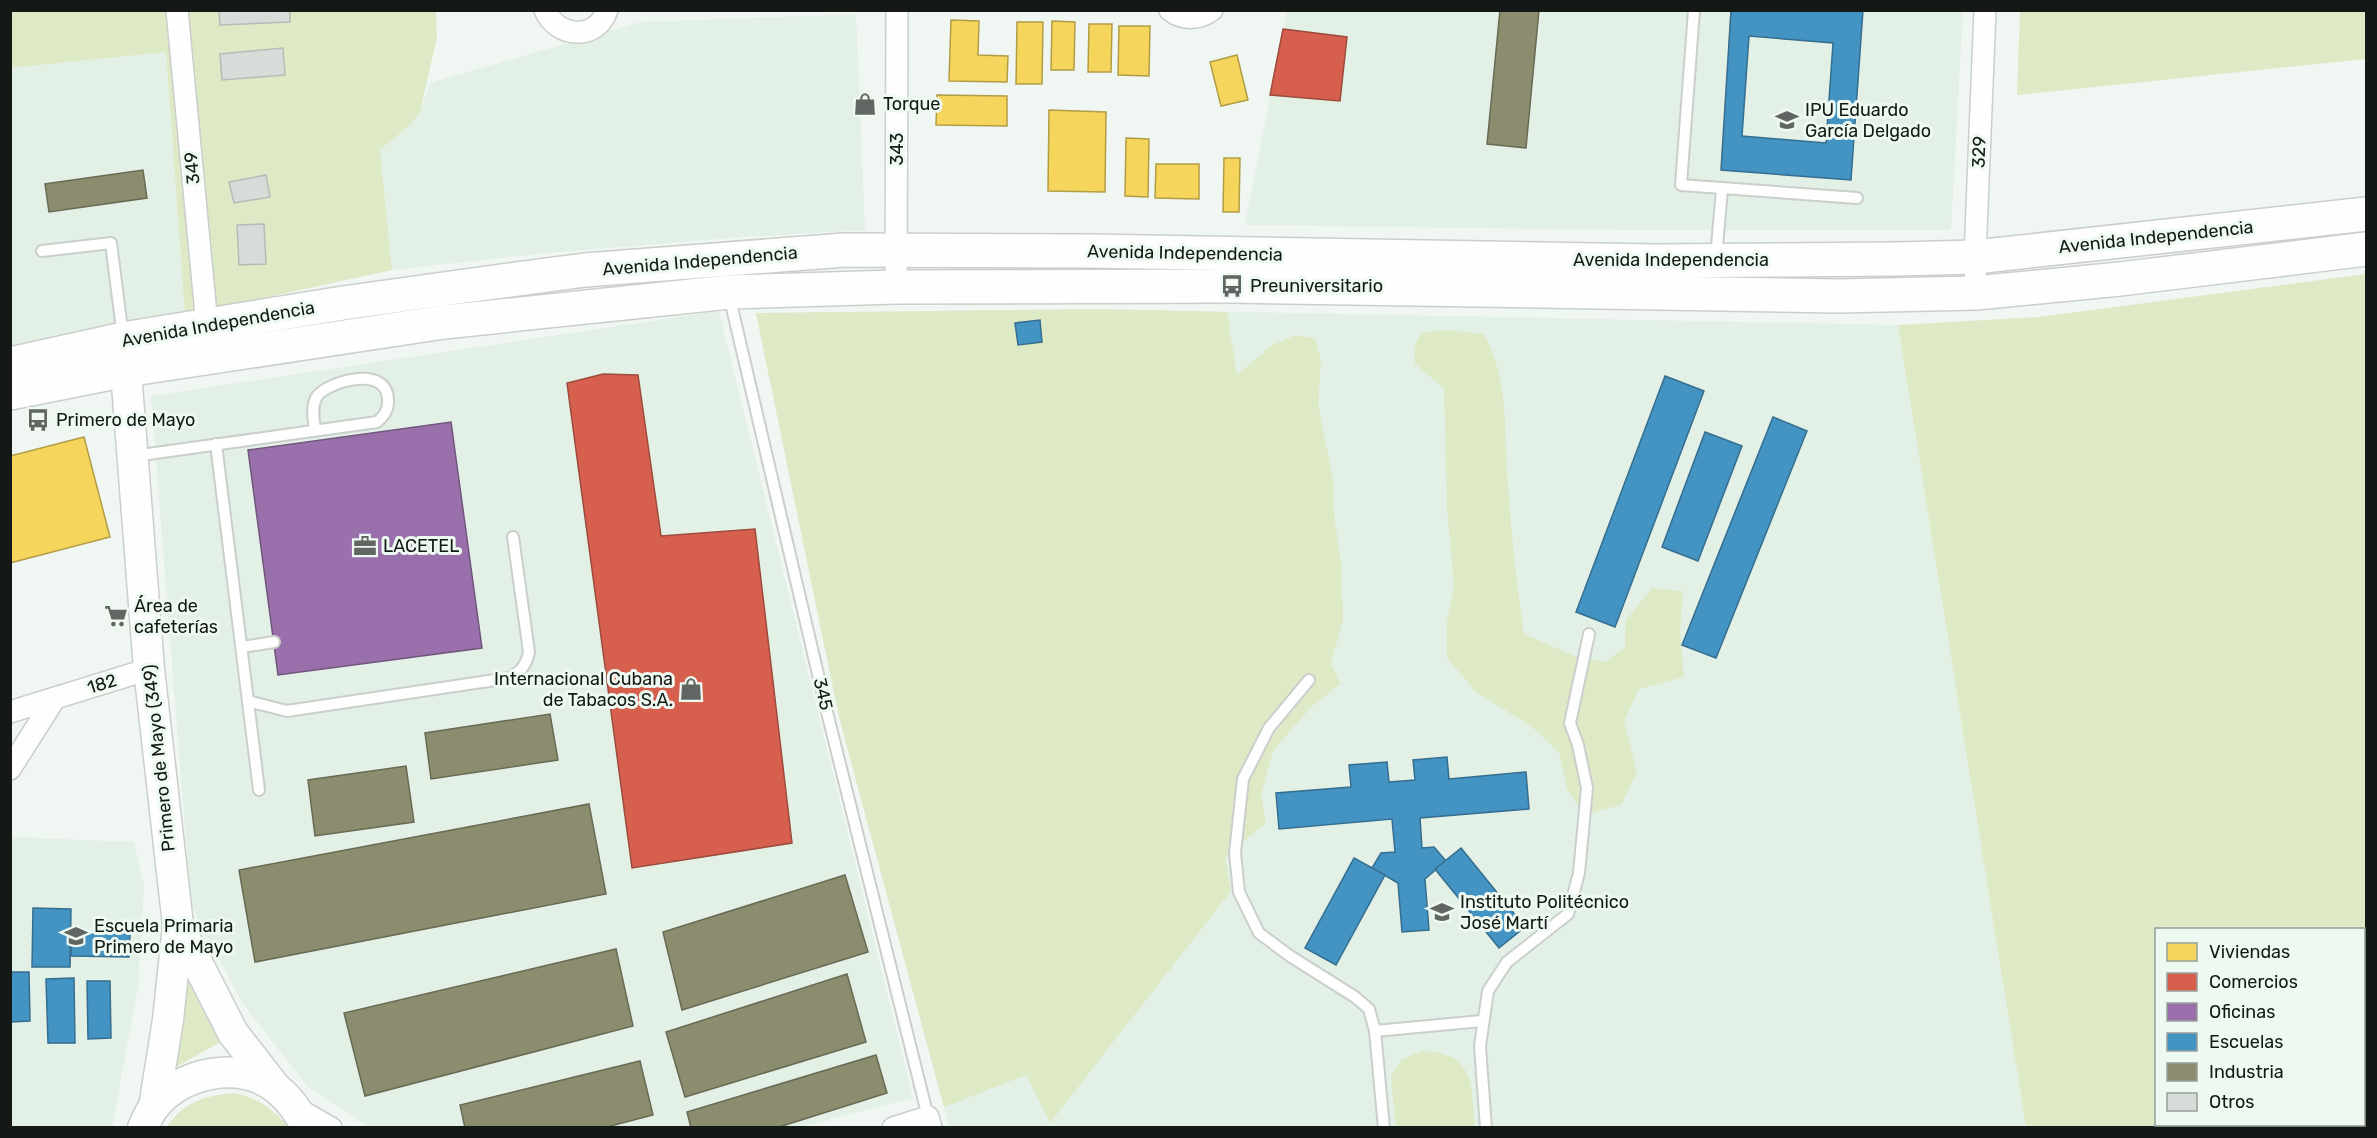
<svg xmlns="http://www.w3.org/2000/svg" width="2377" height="1138" viewBox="0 0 2377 1138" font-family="Rubik,sans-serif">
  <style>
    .built { fill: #e2f0e6 }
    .green { fill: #dee9c6; fill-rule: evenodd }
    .homes { fill: #f6d55c; stroke: #b29d47; stroke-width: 1.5 }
    .shops { fill: #d6604d; stroke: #9c4b3c; stroke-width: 1.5 }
    .offices { fill: #9970ab; stroke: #71567e; stroke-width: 1.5 }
    .schools { fill: #4393c3; stroke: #356e8f; stroke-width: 1.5; fill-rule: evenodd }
    .industry { fill: #8c8c6e; stroke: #686a54; stroke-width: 1.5 }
    .building { fill: #d8dcd8; stroke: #b6bbb7; stroke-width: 1.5 }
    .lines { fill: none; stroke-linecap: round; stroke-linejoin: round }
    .lane-casing { stroke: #cacfcc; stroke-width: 14 }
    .street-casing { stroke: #cacfcc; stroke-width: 24 }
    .secondary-casing { stroke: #cacfcc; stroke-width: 33 }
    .primary-casing { stroke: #cacfcc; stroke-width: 36 }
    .lane { stroke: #fdfefd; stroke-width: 10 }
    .street { stroke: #fdfefd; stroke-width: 21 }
    .secondary { stroke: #fdfefd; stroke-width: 30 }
    .primary { stroke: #fdfefd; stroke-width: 33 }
    .labels { text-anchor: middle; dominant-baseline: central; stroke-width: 6; stroke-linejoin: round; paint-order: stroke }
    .poi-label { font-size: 18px; fill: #151916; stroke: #edf9f1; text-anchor: start }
    .street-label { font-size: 18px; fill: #151916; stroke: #edf9f1 }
  </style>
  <rect width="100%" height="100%" fill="#f0f6f2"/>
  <g class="built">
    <path d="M1287,11H1963L1951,230H1615L1245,225Z"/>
    <path d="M856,14L865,230L744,237L546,253L392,270L380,150L410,125L420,112L430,83L641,22Z"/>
    <path d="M166,52L185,315L11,351V68Z"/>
    <path d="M1098,309L1898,325L2026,1127H949L839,717L756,313Z"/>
    <path d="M719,311L913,1098L801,1127L371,1128L308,1087L243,1004L191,905L151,396Z"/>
    <path d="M11,837L134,842L144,885L138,987L112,1127L11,1128Z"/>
  </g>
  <g class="green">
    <path d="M11,11H436L437,37L420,112L410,125L380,150L392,270L185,315L166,52L11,68Z"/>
    <path d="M2020,11H2366V59L2017,95Z"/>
    <path d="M2366,274V1127H2026L1898,325L2039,317ZM2156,930H2364V1124H2156Z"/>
    <path d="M1098,309L1227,312L1237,375L1271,346L1295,335L1316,339L1321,361L1318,404L1333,479L1334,514L1341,563L1343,619L1331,664L1340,684L1311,707L1273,751L1261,795L1266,823L1225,857L1231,891L1050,1123L1026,1075L944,1107L839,717L756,313Z"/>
    <path d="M1446,330L1484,334C1508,379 1504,421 1507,469C1510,524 1516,580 1524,634L1574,656L1606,662L1625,647L1626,620L1652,588L1683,591L1680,631L1684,677L1639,689L1624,721L1637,772L1621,805L1584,815L1567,789L1559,752L1532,727L1476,692L1447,658V621L1454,587L1447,508L1444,388L1415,364L1414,348L1421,333Z"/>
    <path d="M185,964L222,1041L169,1071Z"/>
    <path d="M1422,1051C1476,1053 1471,1085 1475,1127H1396L1391,1077L1401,1060Z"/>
    <path d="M235,1093C258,1099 273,1108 288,1127H167C183,1102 206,1095 235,1093Z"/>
  </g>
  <g class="homes">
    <path d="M951,20L979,21L978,55L1008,56L1007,82L949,81Z"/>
    <path d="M1052,21L1075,22L1074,70H1051Z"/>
    <path d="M1017,22H1043L1042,84H1016Z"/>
    <path d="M1089,24H1112L1111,72H1088Z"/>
    <path d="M1119,26H1150L1149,76L1118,75Z"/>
    <path d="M1237,55L1248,100L1221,106L1210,62Z"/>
    <path d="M937,95L1007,96V126L936,125Z"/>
    <path d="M1049,110L1106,112L1105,192L1048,191Z"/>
    <path d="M1126,138L1149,139L1148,197L1125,196Z"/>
    <path d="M1224,158H1240L1239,212H1223Z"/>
    <path d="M1156,164H1199V199L1155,198Z"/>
    <path d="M84,437L110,537L10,563V456Z"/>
  </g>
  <g class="shops">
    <path d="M1283,29L1347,37L1340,101L1270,95Z"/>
    <path d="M603,374L638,375L661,536L755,529L792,843L632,868L567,383Z"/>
  </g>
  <path class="offices" d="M451,422L482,648L278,675L248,450Z"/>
  <g class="schools">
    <path d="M1731,10H1863L1851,180L1721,170ZM1749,36L1833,43L1826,143L1742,136Z"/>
    <path d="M1040,320L1042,342L1018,345L1015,323Z"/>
    <path d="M1665,376L1704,391L1615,627L1576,612Z"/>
    <path d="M1773,417L1807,431L1716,658L1682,645Z"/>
    <path d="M1705,432L1742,446L1698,561L1662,547Z"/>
    <path d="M1447,757L1449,779L1526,772L1529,809L1420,818L1422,848L1434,847L1446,861L1425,879L1429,930L1402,932L1398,883L1372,868L1381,853L1395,852L1392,819L1279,829L1276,793L1351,787L1349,765L1387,762L1389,782L1415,780L1413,760Z"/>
    <path d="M1461,848L1525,927L1499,948L1435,869Z"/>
    <path d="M1354,858L1385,875L1336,965L1305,948Z"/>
    <path d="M33,908L71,909L70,967H32Z"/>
    <path d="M72,933H130L129,957L71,956Z"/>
    <path d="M10,972H29L30,1021L10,1022Z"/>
    <path d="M74,978L75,1043H48L46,979Z"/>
    <path d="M87,981H110L111,1038L88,1039Z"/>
  </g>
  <g class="industry">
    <path d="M1500,10H1539L1526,148L1487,144Z"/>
    <path d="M143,170L147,198L49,212L45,184Z"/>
    <path d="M550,714L558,760L431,779L425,733Z"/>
    <path d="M406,766L414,822L315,836L308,780Z"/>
    <path d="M589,804L606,894L255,962L239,870Z"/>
    <path d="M845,875L868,952L682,1010L663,932Z"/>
    <path d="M616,949L633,1026L365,1096L344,1013Z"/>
    <path d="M847,974L866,1042L685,1097L666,1032Z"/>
    <path d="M876,1055L887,1093L776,1128H691L687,1112Z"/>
    <path d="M640,1061L653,1115L603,1128H465L460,1105Z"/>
  </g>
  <g class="building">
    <path d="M219,10H290V22L220,25Z"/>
    <path d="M283,48L285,75L222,80L220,54Z"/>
    <path d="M266,175L270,197L234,203L229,182Z"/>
    <path d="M264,224L266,264L239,265L237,225Z"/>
  </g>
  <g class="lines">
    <g class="lane-casing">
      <g id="lane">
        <path d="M1694,10L1681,185L1857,198"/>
        <path d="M42,251L111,243L123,337"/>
        <path d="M1716,258L1722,189"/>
        <path d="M729,295L825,704L928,1117"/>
        <path d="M216,444L259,790"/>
        <path d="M134,456L377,422C383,417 388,411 388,403C391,362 324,382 316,398C311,408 314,420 315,431"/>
        <path d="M242,647L274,642"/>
        <path d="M1309,680L1269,728L1243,779L1235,853L1239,892L1259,933L1290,956L1355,997L1369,1009L1375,1031L1384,1128"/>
        <path d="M248,701L287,711L509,678C521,671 526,666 529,652L513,537"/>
        <path d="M1375,1031L1482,1021"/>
        <path d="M1486,1128L1480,1046L1488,991L1507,962L1568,914L1579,873L1587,788L1578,745L1570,723L1589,634"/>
      </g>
    </g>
    <g class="street-casing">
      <g id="street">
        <path d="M177,10L207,325"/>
        <path d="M545,10C557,38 597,41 607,10"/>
        <path d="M1170,10C1182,20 1199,20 1212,10"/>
        <path d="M896,287L897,10"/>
        <path d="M1976,293L1975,257L1985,10"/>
        <path d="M10,712L149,669"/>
        <path d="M10,769L55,698"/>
        <path d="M298,1109L331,1128"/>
        <path d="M893,1128L928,1117L931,1128"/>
      </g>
    </g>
    <g class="secondary-casing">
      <g id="secondary">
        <path d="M124,346L149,669L178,925L168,1020L154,1107"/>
        <path d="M178,925L233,1033L275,1087"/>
        <path d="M143,1128C146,1121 149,1113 154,1107C181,1072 239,1060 276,1088C290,1099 299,1112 307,1128"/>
      </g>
    </g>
    <g class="primary-casing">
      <g id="primary">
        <path d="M10,364L123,339L343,303L465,286L585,270L844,250L1090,251L1656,261L1895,259L1975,257L2366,214"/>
        <path d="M10,393L126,370L444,322L729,292L896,287L1232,286L1838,296L1976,293L2120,279L2366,249"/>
      </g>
    </g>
    <use href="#lane" class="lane"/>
    <use href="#street" class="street"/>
    <use href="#secondary" class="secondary"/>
    <use href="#primary" class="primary"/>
  </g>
  <defs>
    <g id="shop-bare" transform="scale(1.8)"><path d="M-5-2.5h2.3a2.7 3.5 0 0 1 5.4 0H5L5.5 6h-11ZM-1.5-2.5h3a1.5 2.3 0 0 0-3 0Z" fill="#626663" stroke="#edf9f1" stroke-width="2.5" paint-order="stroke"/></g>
    <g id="school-bare" transform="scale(1.8)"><path d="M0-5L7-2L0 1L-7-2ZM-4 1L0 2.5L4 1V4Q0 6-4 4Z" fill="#626663" stroke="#edf9f1" stroke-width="2.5" paint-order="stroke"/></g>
    <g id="bus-bare" transform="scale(1.8)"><path d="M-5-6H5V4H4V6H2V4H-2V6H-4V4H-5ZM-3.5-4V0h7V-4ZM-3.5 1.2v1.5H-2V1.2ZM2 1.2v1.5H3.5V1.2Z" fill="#626663" stroke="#edf9f1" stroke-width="2.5" paint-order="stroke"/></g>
    <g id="office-bare" transform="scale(1.8)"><path d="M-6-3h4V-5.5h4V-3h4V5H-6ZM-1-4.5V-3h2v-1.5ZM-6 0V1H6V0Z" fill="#626663" stroke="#edf9f1" stroke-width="2.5" paint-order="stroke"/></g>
    <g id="supermarket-bare" transform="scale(1.8)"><path d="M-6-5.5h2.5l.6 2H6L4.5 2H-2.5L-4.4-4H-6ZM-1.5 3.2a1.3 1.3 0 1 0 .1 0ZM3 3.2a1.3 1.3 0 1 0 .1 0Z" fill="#626663" stroke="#edf9f1" stroke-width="2.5" paint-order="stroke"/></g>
  </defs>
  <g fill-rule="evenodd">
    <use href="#shop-bare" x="865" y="104"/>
    <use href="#school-bare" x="1787" y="120"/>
    <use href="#bus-bare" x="1232" y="286"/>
    <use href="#bus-bare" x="38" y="420"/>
    <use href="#office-bare" x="365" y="546"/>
    <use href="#supermarket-bare" x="116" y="616"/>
    <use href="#shop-bare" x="691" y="689"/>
    <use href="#school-bare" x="1442" y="912"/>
    <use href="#school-bare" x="76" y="936"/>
  </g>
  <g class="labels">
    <g class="poi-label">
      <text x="883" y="104">Torque</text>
      <text x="1805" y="110">IPU Eduardo<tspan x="1805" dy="21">García Delgado</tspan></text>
      <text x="1250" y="286">Preuniversitario</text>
      <text x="56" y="420">Primero de Mayo</text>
      <text x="383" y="546">LACETEL</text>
      <text x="134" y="606">Área de<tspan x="134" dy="21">cafeterías</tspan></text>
      <text x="673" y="679" text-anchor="end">Internacional Cubana<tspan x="673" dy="21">de Tabacos S.A.</tspan></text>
      <text x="1460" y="902">Instituto Politécnico<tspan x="1460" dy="21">José Martí</tspan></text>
      <text x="94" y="926">Escuela Primaria<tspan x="94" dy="21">Primero de Mayo</tspan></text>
    </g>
    <g class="street-label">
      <text transform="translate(897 149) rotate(-90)">343</text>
      <text transform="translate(1979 152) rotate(-88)">329</text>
      <text transform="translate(192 168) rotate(-95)">349</text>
      <text transform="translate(2156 237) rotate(-6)">Avenida Independencia</text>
      <text transform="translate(1185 253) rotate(1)">Avenida Independencia</text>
      <text x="1671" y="260">Avenida Independencia</text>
      <text transform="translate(700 261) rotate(-5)">Avenida Independencia</text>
      <text transform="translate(218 324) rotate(-10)">Avenida Independencia</text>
      <text transform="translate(102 684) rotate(-17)">182</text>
      <text transform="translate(823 694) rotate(77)">345</text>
      <text transform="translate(159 758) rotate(-96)">Primero de Mayo (349)</text>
    </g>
  </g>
  <rect width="2377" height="1138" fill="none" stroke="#151916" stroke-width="24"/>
  <rect x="2155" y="928" width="210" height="198" fill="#edf9f1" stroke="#979f99" stroke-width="1.5"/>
  <rect x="2167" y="943" width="30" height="18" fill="#f6d55c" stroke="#979f99" stroke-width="1.5"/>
  <text x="2209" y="958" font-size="18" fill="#151916">Viviendas</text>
  <rect x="2167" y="973" width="30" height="18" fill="#d6604d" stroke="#979f99" stroke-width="1.5"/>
  <text x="2209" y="988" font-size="18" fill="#151916">Comercios</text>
  <rect x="2167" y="1003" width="30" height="18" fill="#9970ab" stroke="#979f99" stroke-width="1.5"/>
  <text x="2209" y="1018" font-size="18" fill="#151916">Oficinas</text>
  <rect x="2167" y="1033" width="30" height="18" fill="#4393c3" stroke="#979f99" stroke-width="1.5"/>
  <text x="2209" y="1048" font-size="18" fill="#151916">Escuelas</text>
  <rect x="2167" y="1063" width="30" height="18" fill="#8c8c6e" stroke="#979f99" stroke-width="1.5"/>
  <text x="2209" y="1078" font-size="18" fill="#151916">Industria</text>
  <rect x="2167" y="1093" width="30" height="18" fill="#d8dcd8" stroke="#979f99" stroke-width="1.5"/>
  <text x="2209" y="1108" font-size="18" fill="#151916">Otros</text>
</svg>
